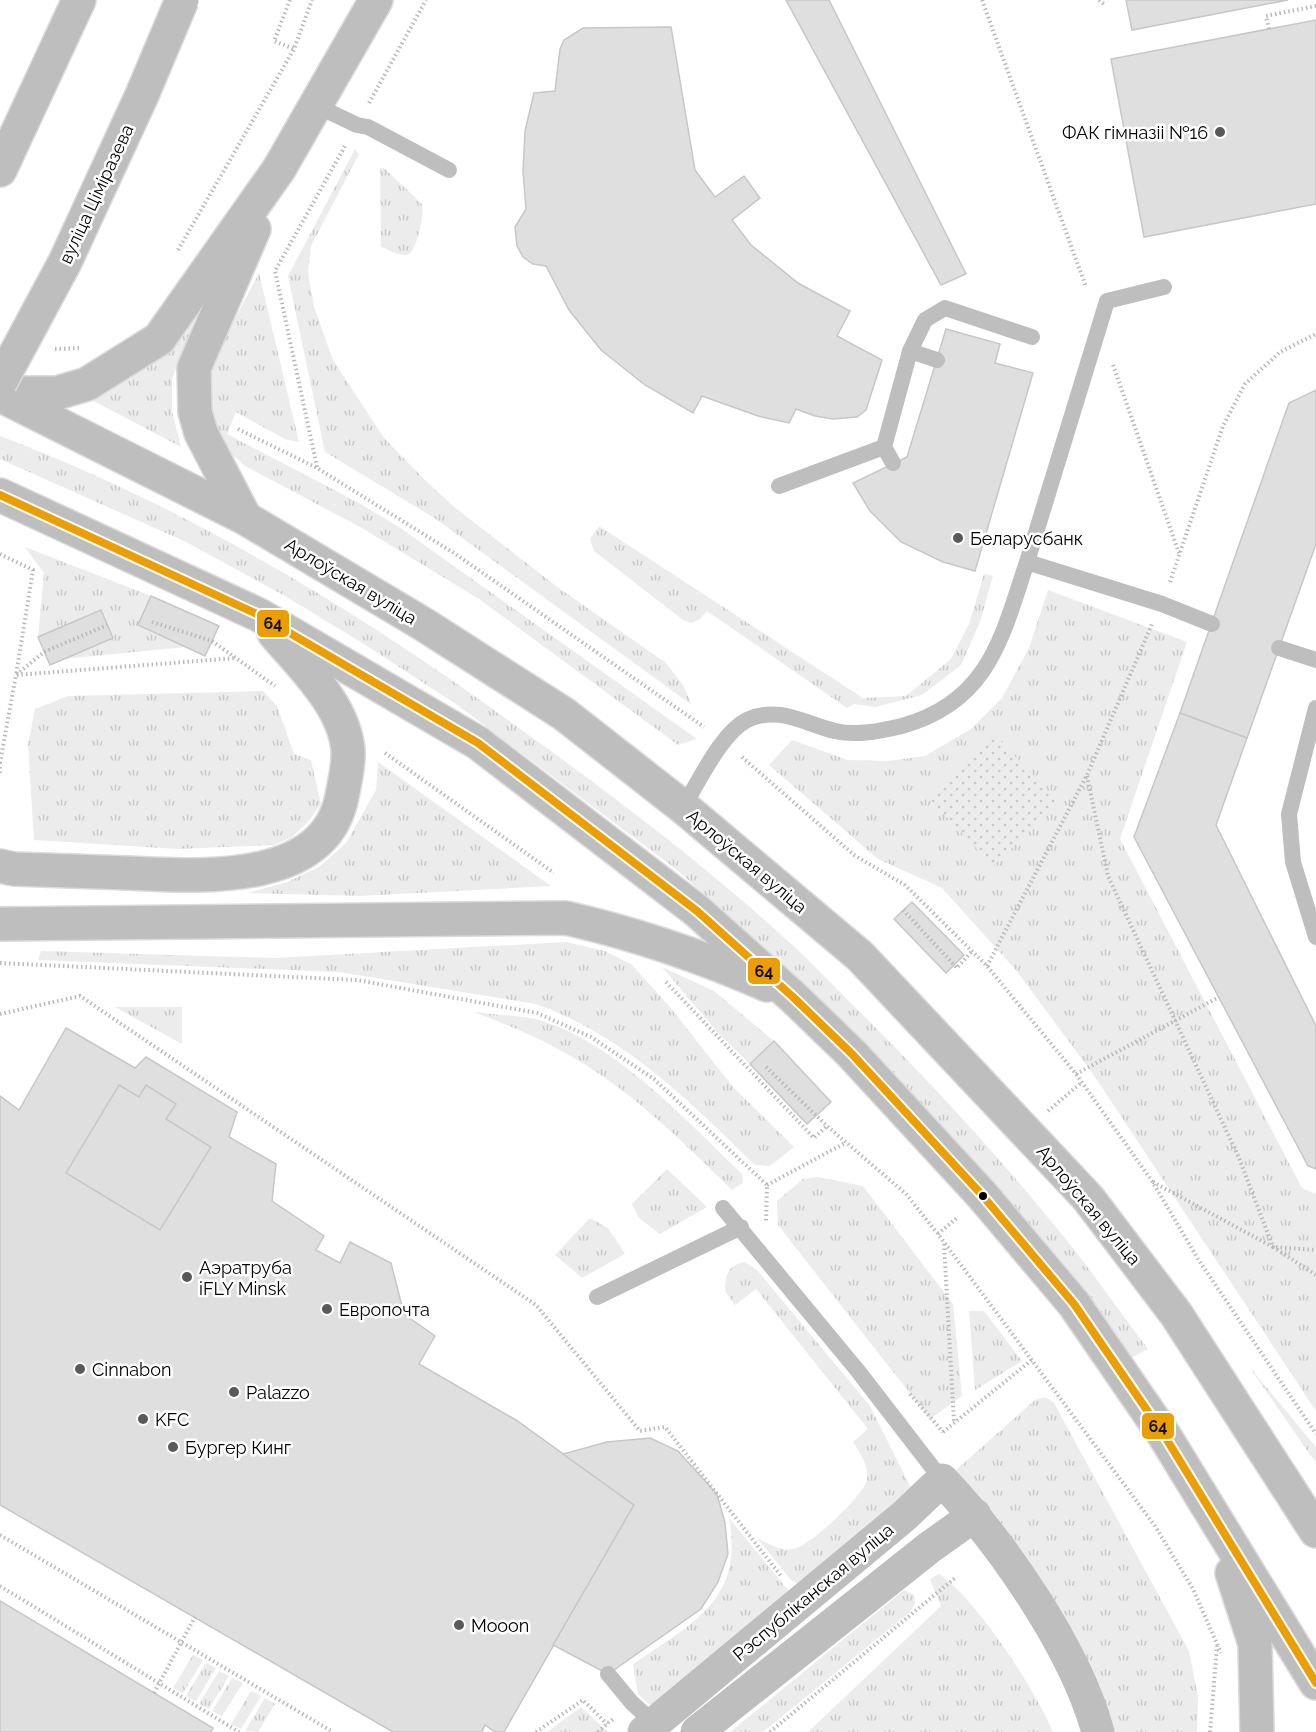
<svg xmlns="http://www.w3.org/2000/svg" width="1316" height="1732" viewBox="0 0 1316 1732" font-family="Raleway,sans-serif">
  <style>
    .grass { fill: url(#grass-tufts) }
    .park { fill: url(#park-dots) }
    .building { fill: #dfdfdf; stroke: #c7c7c7; stroke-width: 1.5 }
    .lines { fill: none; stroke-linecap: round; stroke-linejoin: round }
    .primary-casing { stroke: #dbdbdb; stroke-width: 36 }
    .path { stroke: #b9b9b9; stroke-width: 4; stroke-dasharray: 1.5 3; stroke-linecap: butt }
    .service { stroke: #bebebe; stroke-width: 16 }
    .minor { stroke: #bebebe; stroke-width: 33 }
    .primary { stroke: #bebebe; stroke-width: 33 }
    .primary-bridge-casing { stroke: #dbdbdb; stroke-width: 36; stroke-linecap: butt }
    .path-bridge { stroke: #b9b9b9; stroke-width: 4; stroke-dasharray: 1.5 3; stroke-linecap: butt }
    .primary-bridge { stroke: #bebebe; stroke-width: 33 }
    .bus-1-casing { stroke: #fff; stroke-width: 12 }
    .bus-1 { stroke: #eb9e00; stroke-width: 8 }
    .poi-dot { fill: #595959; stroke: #fff; stroke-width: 2 }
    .bus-dot { fill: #000; stroke: #fff; stroke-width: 2 }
    .labels { text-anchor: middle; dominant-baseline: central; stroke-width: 5; stroke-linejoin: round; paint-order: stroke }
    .poi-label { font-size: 18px; fill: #000; stroke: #fff; text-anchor: start }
    .street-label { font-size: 18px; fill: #000; stroke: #fff }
    .line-badge { stroke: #fff; stroke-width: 2 }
    .pale-badge-label { font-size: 16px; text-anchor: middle; font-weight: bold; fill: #111 }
  </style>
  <defs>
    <pattern id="grass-tufts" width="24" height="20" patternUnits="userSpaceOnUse" patternTransform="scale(1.5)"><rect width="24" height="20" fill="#ececec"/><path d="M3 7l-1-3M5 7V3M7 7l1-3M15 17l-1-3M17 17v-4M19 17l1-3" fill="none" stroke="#c9c9c9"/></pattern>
    <pattern id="park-dots" width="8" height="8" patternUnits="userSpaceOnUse" patternTransform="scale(1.5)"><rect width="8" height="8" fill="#ececec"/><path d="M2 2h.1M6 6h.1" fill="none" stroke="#c9c9c9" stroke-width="1.8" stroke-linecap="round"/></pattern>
  </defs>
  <rect width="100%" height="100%" fill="#fff"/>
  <g class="grass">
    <path d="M355,149L359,154L311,246L308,272L314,307L333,360L384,438L425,480L453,506L556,586L666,663L683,685L692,705L436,519L325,452L288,276Z"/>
    <path d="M380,168H384L422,204C425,212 417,249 409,254C401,258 388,249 381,247Z"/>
    <path d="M259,273L299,442L285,439L236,412L227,434L359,503L399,527L697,739L678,745L479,599L362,528L245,466L228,451L211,429L206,373Z"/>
    <path d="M196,317L172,379V411L181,447L88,398L162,354Z"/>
    <path d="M0,436C179,504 346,603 501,715C600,786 697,858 788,941C814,964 837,990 862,1014C936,1088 1007,1165 1072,1247C1098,1280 1122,1315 1148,1349L1129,1359L855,1037L773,956L677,870L456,704L367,646L285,596L186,542L0,459Z"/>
    <path d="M599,526L863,698L906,696L951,659L969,624L984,574L993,576L980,622L961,665L922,695L875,707L854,704L847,708L707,611L699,620L691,623L683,620L594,551L590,539Z"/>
    <path d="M25,547L151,596L138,625L186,647L63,659L113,638L101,610L38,637L44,573Z"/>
    <path d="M1048,590L1187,642L1120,839L1302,1188L1316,1194V1411L1093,1074L1015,969L942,888L878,859L769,765L792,740L848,760L888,761L925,756L971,729L1002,698L1029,648Z"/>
    <path d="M263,691L277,706L294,754L311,760L321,804L308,822L292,837L274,845L178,849L34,840L28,744L35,709L68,696Z"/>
    <path d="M378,762L551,886L359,896L248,893L287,882L319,867L346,843L376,790Z"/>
    <path d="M566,942L605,951L631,964L670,1007L733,1087L794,1147L770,1166L755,1165C689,1101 625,1036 536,1004L339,972L38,960L41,951L275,958Z"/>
    <path d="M662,967L714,991L774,1041L750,1064L718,1033Z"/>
    <path d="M115,1007H182V1044Z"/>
    <path d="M474,1012C496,1015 522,1015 543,1021C617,1045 687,1121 742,1174L743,1183L732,1190C683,1142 634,1093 574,1058C543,1039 508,1025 474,1012Z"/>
    <path d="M667,1169L707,1207L660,1234L639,1218L632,1204Z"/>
    <path d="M818,1177L863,1186L953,1304L962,1396L930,1419L778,1225L777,1201L803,1179Z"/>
    <path d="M590,1218L608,1228L625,1254L582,1278L555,1255Z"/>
    <path d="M745,1262L757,1270L870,1406L912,1490L803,1586L791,1580L758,1539C770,1544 780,1551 793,1549C808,1548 865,1494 867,1480C869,1466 860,1453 853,1442L868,1429L756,1289L735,1305L725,1291C725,1275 728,1265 745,1262Z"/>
    <path d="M969,1311H984L1022,1361L975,1390Z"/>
    <path d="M1248,1365L1316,1447V1462L1311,1456Z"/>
    <path d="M1045,1397L1054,1403L1189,1651L1198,1697L1197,1732H1096L947,1478L1035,1400Z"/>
    <path d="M729,1518L788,1590L790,1596L652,1707L638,1694L633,1664C691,1624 745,1600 729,1518Z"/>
    <path d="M939,1574C976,1598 1036,1691 1053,1732H808L941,1606L930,1579Z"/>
    <path d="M904,1590L914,1595L915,1603L911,1611L763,1732H730Z"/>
    <path d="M193,1655L203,1660L183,1693L173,1688Z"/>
    <path d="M206,1663L216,1668L196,1701L186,1696Z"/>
    <path d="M219,1671L229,1676L209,1709L199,1704Z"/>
    <path d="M232,1678L243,1683L222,1716L212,1711Z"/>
    <path d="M251,1691L261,1696L241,1729L231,1724Z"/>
    <path d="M265,1698L275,1704L258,1732L245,1731Z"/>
    <path d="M581,1707L608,1732H547Z"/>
  </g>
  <path class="park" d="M994,734L1059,803L993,866L928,797Z"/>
  <g class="building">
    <path d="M786,0H829L966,274L941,285Z"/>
    <path d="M1126,0H1288L1132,30Z"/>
    <path d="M1316,20V204L1144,237L1111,59Z"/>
    <path d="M671,27L695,170L715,197L744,176L760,198L732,220L751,245L798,283L850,311L837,336L882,360L866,410L857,417L833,419L815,416L796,409L789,423L758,416L702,396L693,413L645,385L601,350L569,310L546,266L533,264L523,257L517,246L515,227L526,209L523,171L525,131L534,93L555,91L560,49L564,40L583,28Z"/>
    <path d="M946,329L1000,344L995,363L1033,373L975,571L943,562L901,542L870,511L853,483L907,457Z"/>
    <path d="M1316,390V544L1247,738L1180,713L1289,403Z"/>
    <path d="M151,596L219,626L205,656L138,625Z"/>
    <path d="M101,610L113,638L50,665L38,637Z"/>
    <path d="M1180,713L1247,738L1216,825L1316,1026V1169L1308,1166L1134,837Z"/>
    <path d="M912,902L964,955L946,973L894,919Z"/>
    <path d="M66,1028L135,1068L146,1057L237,1112L229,1137L276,1164L272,1201L324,1236L316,1250L340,1263L350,1242L391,1263L404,1314L435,1336L419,1364L516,1420L634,1505L504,1732H495L485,1725L482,1732H393L0,1505V1096L19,1110Z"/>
    <path d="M774,1041L831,1102L807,1124L750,1064Z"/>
    <path d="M119,1085L139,1097L146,1085L176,1104L166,1119L211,1147L160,1230L66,1173Z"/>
    <path d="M650,1438L678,1451L717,1494L725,1523L728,1554L718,1582L701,1609L608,1674L553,1645L634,1505L563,1454L607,1442Z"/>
    <path d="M0,1601L213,1728L211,1732H0Z"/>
  </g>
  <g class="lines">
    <g class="primary-casing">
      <g id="primary">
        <path d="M0,170L79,0"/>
        <path d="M2,393H57L87,384L159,339L279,169L376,0"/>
        <path d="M0,395L245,518L423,624L564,714L683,807L860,956L1088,1198L1176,1314L1316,1531"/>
        <path d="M0,495L259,615L478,743L697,911L793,997L852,1054L982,1195L1074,1304L1164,1435L1316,1683"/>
        <path d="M245,518L201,433L195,412L194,368L254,229"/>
        <path d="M0,866L14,869C52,870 90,872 128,873C197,876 325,887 342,796C345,781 349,765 348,750C344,705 302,666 274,633"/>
        <path d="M0,924L566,918C636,934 701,956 767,985"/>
        <path d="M1232,1573L1255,1644L1257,1732"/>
      </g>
    </g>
    <g class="path">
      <path d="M290,0L274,41L294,49"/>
      <path d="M982,0L1086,287"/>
      <path d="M1099,0L1105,5"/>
      <path d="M1269,29L1266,16L1316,6"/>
      <path d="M369,103L426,0"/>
      <path d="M178,250L294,49L312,0"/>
      <path d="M55,349L81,348"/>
      <path d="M1113,365L1179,553"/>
      <path d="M238,429L317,468L454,553L704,727"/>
      <path d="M317,467L275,271L345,146"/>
      <path d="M0,554L33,570L16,675L236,658"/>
      <path d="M1170,582L1223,426L1245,384L1280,352L1316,334"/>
      <path d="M152,622L212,641L275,686"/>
      <path d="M385,753L554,873"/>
      <path d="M742,757L854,855L905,885L987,966L1076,1074L1152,1181L1198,1259L1316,1434"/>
      <path d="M0,763L16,675L44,652L107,625"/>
      <path d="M0,773V763"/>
      <path d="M1087,776L1108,876L1239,1158L1273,1247L1316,1275"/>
      <path d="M903,910L957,968L973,950"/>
      <path d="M0,963L357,980L537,1013L591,1037L654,1079L767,1185L766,1221"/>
      <path d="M987,966L1087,775L1152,624"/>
      <path d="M666,982L814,1138L827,1126"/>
      <path d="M0,1014L80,996L536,1305L640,1431L665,1427L781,1576"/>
      <path d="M766,1067L827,1126L906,1194L938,1234L1155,1526L1193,1589L1221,1653"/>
      <path d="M1076,1074L1219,997"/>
      <path d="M1048,1111L1082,1082"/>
      <path d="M1153,1182L1273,1247L1316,1250"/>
      <path d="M767,1185L845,1143"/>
      <path d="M938,1234L958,1217"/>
      <path d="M944,1244L954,1422"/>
      <path d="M910,1394L943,1432"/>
      <path d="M943,1432L1033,1359"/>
      <path d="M0,1535L333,1732"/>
      <path d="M0,1586L239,1732"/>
      <path d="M536,1732L583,1700L607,1724"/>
      <path d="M598,1732L614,1718"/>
      <path d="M770,1732L955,1578"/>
      <path d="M1210,1732L1217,1646"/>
    </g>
    <g class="service">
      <path d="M317,106L357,125L368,127L449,170"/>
      <path d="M910,351L925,320L945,308L1032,337"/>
      <path d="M884,447L893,463"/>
      <path d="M779,486L884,447L910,351L937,360"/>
      <path d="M1027,562L1107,301L1164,287"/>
      <path d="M1279,648L1316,660"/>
      <path d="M1316,708L1289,814L1293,862L1316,937"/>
      <path d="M683,807C699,782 721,733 747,720C779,705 805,724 835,731C856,736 881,731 902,726C989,702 1002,637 1027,562L1162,604L1212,624"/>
      <path d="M723,1208L858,1371L942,1480"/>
      <path d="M597,1297L741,1227"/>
      <path d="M608,1674L632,1703L654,1723"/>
    </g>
    <g class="minor">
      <path d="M644,1732L904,1516L942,1480C1002,1543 1075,1648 1098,1732"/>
      <path d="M697,1732L930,1547L975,1515"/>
    </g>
    <use href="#primary" class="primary"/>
    <g class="primary-bridge-casing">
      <path id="primary-bridge" d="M0,383L65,262L142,95L182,0"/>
    </g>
    <path class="path-bridge" d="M154,1693L195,1617"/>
    <use href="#primary-bridge" class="primary-bridge"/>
    <g class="bus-1-casing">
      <path id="bus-1" d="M0,495L259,615L478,743L697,911L793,997L852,1054L982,1195L1074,1304L1164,1435L1316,1683"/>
    </g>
    <use href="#bus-1" class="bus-1"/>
  </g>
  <g class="poi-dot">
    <circle cx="1220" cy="132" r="6"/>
    <circle cx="958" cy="538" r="6"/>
    <circle cx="187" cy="1277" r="6"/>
    <circle cx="327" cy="1309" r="6"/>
    <circle cx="80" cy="1369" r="6"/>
    <circle cx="234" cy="1392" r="6"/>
    <circle cx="143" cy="1419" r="6"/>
    <circle cx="173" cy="1447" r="6"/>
    <circle cx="459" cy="1625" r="6"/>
  </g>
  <circle class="bus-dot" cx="983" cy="1196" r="5"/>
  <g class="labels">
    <g class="poi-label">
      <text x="1208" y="132" text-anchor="end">ФАК гімназіі №16</text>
      <text x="970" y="538">Беларусбанк</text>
      <text x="199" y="1267">Аэратруба<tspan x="199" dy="21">iFLY Minsk</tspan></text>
      <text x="339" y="1309">Европочта</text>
      <text x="92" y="1369">Cinnabon</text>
      <text x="246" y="1392">Palazzo</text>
      <text x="155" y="1419">KFC</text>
      <text x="185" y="1447">Бургер Кинг</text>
      <text x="471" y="1625">Mooon</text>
    </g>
    <g class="street-label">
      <text transform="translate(96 194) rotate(-65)">вуліца Ціміразева</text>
      <text transform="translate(351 581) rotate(31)">Арлоўская вуліца</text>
      <text transform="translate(747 861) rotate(40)">Арлоўская вуліца</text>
      <text transform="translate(1089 1205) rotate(50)">Арлоўская вуліца</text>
      <text transform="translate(813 1592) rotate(-40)">Рэспубліканская вуліца</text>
    </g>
  </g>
  <g class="line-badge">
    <rect x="256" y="609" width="34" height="29" rx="6" fill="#eb9e00"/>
    <rect x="747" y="957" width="34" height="28" rx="6" fill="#eb9e00"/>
    <rect x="1141" y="1412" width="34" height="28" rx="6" fill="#eb9e00"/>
  </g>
  <g class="pale-badge-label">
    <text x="273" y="629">64</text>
    <text x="764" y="977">64</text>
    <text x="1158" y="1432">64</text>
  </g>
</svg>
